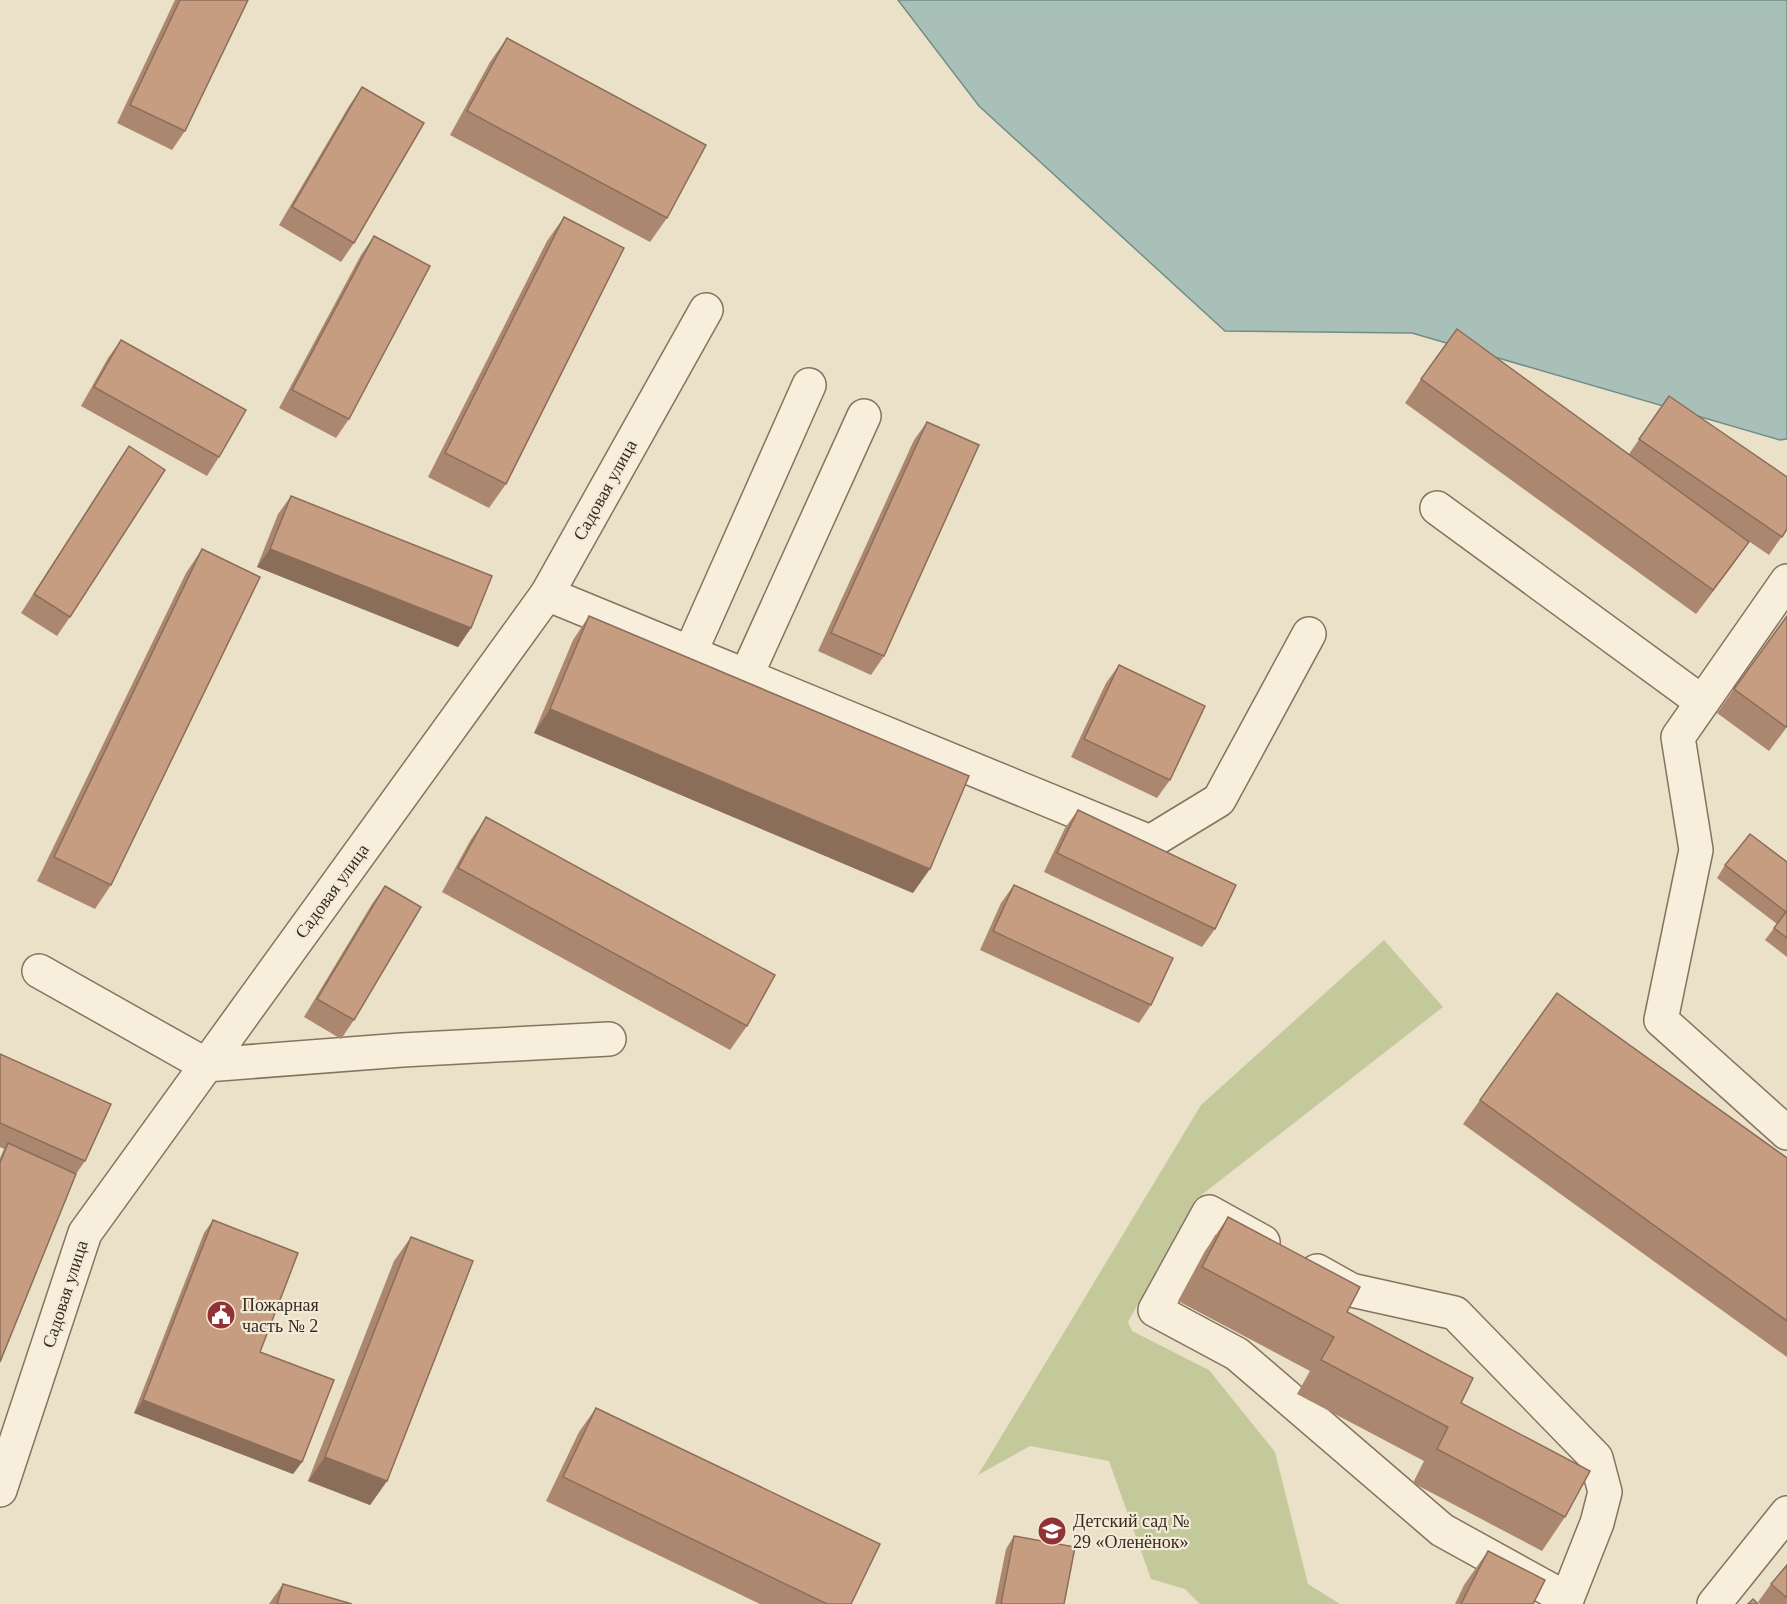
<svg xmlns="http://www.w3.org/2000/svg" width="1787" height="1604" viewBox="0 0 1787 1604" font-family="'Times New Roman',serif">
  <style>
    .green { fill: #c4c99c }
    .water { fill: #a9c0b9; stroke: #708e86; stroke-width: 1.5 }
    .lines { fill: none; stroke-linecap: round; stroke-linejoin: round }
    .minor-casing { stroke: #86735e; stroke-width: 36 }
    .minor { stroke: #f7eedb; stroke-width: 33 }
    .wall { fill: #ab876f }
    .shaded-wall { fill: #8b6e5a }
    .building { fill: #c79d81; stroke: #8b6e5a; stroke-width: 1.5 }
    .labels { text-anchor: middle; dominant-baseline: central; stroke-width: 4.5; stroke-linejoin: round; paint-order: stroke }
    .street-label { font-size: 18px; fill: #382b21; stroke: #f3ebd7 }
    .poi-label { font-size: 18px; fill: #382b21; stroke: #f3ebd7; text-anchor: start }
  </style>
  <rect width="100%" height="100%" fill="#ebe0c8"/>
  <path class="green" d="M1384,940L1443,1007L1195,1200L1128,1322L1132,1331L1209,1370L1275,1452L1308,1584L1340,1604H1200L1185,1589L1151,1579L1109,1461L1030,1446L978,1475L1201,1105Z"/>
  <path class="water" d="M898,0H1787V439L1780,440L1412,333L1225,331L979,106Z"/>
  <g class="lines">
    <g class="minor-casing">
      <g id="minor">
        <path d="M1437,508L1702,702"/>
        <path d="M1787,581L1678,737L1696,850L1661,1020L1787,1133"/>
        <path d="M547,594L1150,842L1219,800L1309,634"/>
        <path d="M690,653L809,385"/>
        <path d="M746,676L864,416"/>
        <path d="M39,971L206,1065L402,1050L609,1039"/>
        <path d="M1263,1242L1209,1212L1155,1310L1237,1354L1442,1530L1567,1599"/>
        <path d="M1317,1271L1351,1290L1455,1313L1596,1458L1605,1492L1597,1523L1565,1604"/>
        <path d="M0,1490L85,1233L547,594L706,310"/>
        <path d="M1714,1604L1787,1513"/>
      </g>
    </g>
    <use href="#minor" class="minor"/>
  </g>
  <g class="wall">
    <path d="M175,0H248L185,131L172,150L117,123Z"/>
    <path d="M507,38L667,218L650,242L450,135L490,62Z"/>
    <path d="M362,87L354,243L341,262L279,225L349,106Z"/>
    <path d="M564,217L506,484L489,508L428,477L547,241Z"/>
    <path d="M374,236L349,419L336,438L279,408L361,255Z"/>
    <path d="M121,340L219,457L207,476L81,406L108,358Z"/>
    <path d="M1421,379L1629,454L1669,396L1787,529L1769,555L1744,538L1749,542L1696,614L1405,403Z"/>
    <path d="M927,422L884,656L871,675L818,651L914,440Z"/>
    <path d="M129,446L70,617L57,636L21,613L116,465Z"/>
    <path d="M291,496L471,628L458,647L257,567L278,514Z"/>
    <path d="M202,549L111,885L95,909L37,881L186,573Z"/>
    <path d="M589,616L913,893L534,733L573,640Z"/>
    <path d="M1119,665L1170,780L1157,798L1071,757L1106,683Z"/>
    <path d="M1734,689L1787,727L1769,751L1717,713Z"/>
    <path d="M1078,810L1215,929L1202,947L1044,872L1065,828Z"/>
    <path d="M486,817L747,1026L730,1050L442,892L470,841Z"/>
    <path d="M1787,862V957L1765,940L1777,924L1717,878L1725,865Z"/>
    <path d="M1014,885L1151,1005L1139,1023L980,950L1001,903Z"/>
    <path d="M385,886L354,1020L341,1039L304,1017L372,904Z"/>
    <path d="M0,1054L85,1161L76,1174L0,1362V1158L4,1149L0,1147Z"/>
    <path d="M1480,1100L1787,1158V1357L1463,1124Z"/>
    <path d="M1228,1217L1461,1403L1565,1517L1542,1551L1413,1483L1424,1461L1297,1394L1310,1371L1178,1301L1205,1251Z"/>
    <path d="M213,1220L260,1352L302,1462L293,1474L134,1413L204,1233Z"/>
    <path d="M411,1237L387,1481L370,1505L308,1481L394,1261Z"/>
    <path d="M596,1408L851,1604H760L546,1501L579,1432Z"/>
    <path d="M1014,1536L1064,1604H995L1006,1549Z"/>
    <path d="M1488,1551L1533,1604H1455L1464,1585Z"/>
    <path d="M1787,1565V1604H1760L1758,1602L1771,1584Z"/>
    <path d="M283,1584L352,1604H269Z"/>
  </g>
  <g class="shaded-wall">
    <path d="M1749,542L1732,566L1696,614L1713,590Z"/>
    <path d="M270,549L471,628L458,647L257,567Z"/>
    <path d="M550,709L930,869L913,893L534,733Z"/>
    <path d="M143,1400L302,1462L293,1474L134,1413Z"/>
    <path d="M325,1457L387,1481L370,1505L308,1481Z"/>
  </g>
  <g class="building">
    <path d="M180,0H248L185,131L130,105Z"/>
    <path d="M507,38L706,145L667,218L467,111Z"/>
    <path d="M362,87L424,123L354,243L292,207Z"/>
    <path d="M564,217L624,248L506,484L445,453Z"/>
    <path d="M374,236L430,266L349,419L292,390Z"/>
    <path d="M1457,329L1749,542L1713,590L1421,379Z"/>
    <path d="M121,340L246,410L219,457L94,387Z"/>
    <path d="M1669,396L1787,477V529L1782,537L1639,439Z"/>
    <path d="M927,422L979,445L884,656L831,633Z"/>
    <path d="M129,446L165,470L70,617L34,594Z"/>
    <path d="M291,496L492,576L471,628L270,549Z"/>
    <path d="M202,549L260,577L111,885L54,857Z"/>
    <path d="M589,616L969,776L930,869L550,709Z"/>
    <path d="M1787,616V726L1786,727L1734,689Z"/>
    <path d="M1119,665L1205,706L1170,780L1084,739Z"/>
    <path d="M1078,810L1236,885L1215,929L1057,853Z"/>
    <path d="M486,817L775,975L747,1026L458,868Z"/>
    <path d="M1750,834L1787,862V938L1774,928L1786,912L1725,865Z"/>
    <path d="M1014,885L1173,958L1151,1005L993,931Z"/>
    <path d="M385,886L421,907L354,1020L317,999Z"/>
    <path d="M1557,993L1787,1158V1321L1480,1100Z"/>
    <path d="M0,1054L111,1104L85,1161L0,1123Z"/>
    <path d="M8,1143L76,1174L0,1362V1163Z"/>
    <path d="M1228,1217L1360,1287L1347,1312L1473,1378L1461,1403L1590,1471L1565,1517L1437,1449L1448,1427L1321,1360L1334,1337L1202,1267Z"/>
    <path d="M213,1220L298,1253L260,1352L334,1380L302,1462L143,1400Z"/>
    <path d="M411,1237L473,1261L387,1481L325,1457Z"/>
    <path d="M596,1408L880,1544L851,1604H827L563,1477Z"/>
    <path d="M1014,1536L1075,1547L1064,1604H1001Z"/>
    <path d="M1488,1551L1545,1580L1533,1604H1461Z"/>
    <path d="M1787,1565V1598L1771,1584Z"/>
    <path d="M283,1584L352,1604H277Z"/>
    <path d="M1753,1599L1758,1604H1748Z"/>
  </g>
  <defs>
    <g id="civic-disc" transform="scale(1.5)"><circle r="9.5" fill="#913234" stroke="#f3ebd7"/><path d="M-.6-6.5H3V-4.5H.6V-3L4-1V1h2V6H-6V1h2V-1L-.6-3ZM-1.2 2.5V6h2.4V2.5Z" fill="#fff"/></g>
    <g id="school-disc" transform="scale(1.5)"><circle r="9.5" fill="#913234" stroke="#f3ebd7"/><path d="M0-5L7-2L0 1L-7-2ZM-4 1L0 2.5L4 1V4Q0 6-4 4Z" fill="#fff"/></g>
  </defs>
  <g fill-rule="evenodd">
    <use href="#civic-disc" x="221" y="1315"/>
    <use href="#school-disc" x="1052" y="1531"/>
  </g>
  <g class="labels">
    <g class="street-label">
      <text transform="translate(605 490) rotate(-61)">Садовая улица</text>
      <text transform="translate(332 891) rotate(-54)">Садовая улица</text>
      <text transform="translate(65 1294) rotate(-72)">Садовая улица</text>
    </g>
    <g class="poi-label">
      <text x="242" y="1305">Пожарная<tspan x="242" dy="21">часть № 2</tspan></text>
      <text x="1073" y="1521">Детский сад №<tspan x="1073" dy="21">29 «Оленёнок»</tspan></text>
    </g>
  </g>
</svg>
